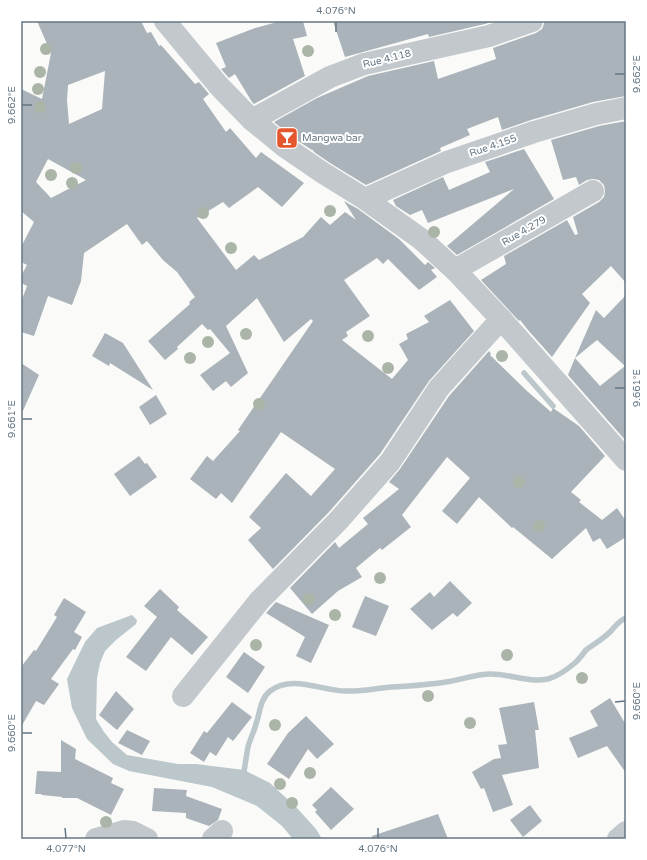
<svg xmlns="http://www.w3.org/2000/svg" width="647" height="860" viewBox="0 0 647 860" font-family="'Varela Round',sans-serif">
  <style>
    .water { fill: #bbc7cb }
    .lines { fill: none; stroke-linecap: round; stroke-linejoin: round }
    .stream { stroke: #bbc7cb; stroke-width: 5.5 }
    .building { fill: #aab3b9; fill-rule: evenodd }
    .minor { stroke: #c3c8cc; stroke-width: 22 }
    .tree { fill: #aab4a7 }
    .ticks { fill: none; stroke: #657683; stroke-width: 1.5 }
    .labels { text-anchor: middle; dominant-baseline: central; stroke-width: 4; stroke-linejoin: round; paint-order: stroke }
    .street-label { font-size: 10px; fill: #657683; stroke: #fff }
    .poi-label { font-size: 10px; fill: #657683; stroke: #fff; text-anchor: start }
    .neatline { fill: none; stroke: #657683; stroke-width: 1.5 }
    .ticks-label { font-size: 10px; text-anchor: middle; fill: #657683 }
  </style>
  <rect width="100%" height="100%" fill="#fafaf8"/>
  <path class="water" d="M132,615L137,620L136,624L116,640L105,651L100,663L97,678L96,719L104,732L112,742L127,755L178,764H196L244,770L270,783L297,808L316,829L322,839H293L282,826L257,806L212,787L129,771L113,764L87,739L72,708L67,679L85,642L97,628Z"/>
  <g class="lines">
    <g class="stream">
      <path d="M524,373L553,406"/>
      <path d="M243,777C245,767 246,757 248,747C250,739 254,732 256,724C260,713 260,699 270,691C292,674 322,691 346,691C362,692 376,688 392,687C410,686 428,685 446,682C461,680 475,674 491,674C510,674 529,683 548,679C559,676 568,669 576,662C580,658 583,654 586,650C594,644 603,639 610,632C616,626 618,621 626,618"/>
    </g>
  </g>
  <g class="building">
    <path d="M37,21H141L147,33L151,32L159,46L161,45L195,84L199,82L209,94L203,99L226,132L230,128L256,158L261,152L304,183L282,207L258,187L229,208L223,202L197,218L236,270L254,255L259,260L303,237L321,217L330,225L345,212L356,220L344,201L358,209L399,239L425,265L428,262L435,268L431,270L437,277L419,290L388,259L383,264L377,258L344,280L370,316L346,332L348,336L342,340L392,379L408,360L399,344L408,339L406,334L429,322L424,316L450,300L474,331L429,381L380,454L329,512L273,569L248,540L261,528L249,517L286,473L311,496L335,469L281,432L232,503L221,493L216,499L190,479L207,456L213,461L240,431L238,430L313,321L311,319L284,342L257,298L226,326L248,373L231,387L226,381L213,391L200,375L230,353L210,329L208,330L202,324L177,347L178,349L165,360L148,341L190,304L189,302L195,297L177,272L163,260L147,241L142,245L127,224L84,253L81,281L72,305L48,296L34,336L21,332V302L27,286L21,283V276L27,265L21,262V247L34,222L21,211V89L42,99L51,53ZM105,71L102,109L69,124L67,100L68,85ZM48,159L86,180L51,198L36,182Z"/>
    <path d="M281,21H303L307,36L293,39L305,76L254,104L252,102L235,74L229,78L221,69L226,67L216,43L255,28L259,27Z"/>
    <path d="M333,21H494L485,24L484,21L485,24L429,37L428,34L345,57Z"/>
    <path d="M544,21H626V96L593,102L531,120L502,130L498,117L467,129L470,135L440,148L441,151L366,185L330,163L314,152L313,150H312L292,137L274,122L317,98L368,76L434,61L438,79L496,59L493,48L536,33L542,29L544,24Z"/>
    <path d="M626,121V283L611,266L582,294L590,303L552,357L528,330L520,320L519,321L481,280L506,264L504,256L567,220L575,235L578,234L573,217L599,202L604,197L605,191L604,185L599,180L593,179L587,180L579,185L576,177L563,180L551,140L599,126Z"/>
    <path d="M524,149L554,199L457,255L447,246L514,189L428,223L422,210L410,215L396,206L393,200L443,177L449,190L490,172L485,162Z"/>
    <path d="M626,295V441L568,375L575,358L600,386L625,366L597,340L575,358L596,310L604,318Z"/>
    <path d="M105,333L123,343L153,390L110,363L109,366L92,356Z"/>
    <path d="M489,351L491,354L490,355L527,391L551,412L553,408L579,426L605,456L571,492L581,500L579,502L602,520L617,508L626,521V537L607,549L600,538L593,542L586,528L552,559L513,527L512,528L479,497L457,524L442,511L470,478L447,457L402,515L411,527L382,550L380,548L356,568L362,577L338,591L312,614L290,588L335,542L339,548L368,524L363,518L399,489L389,482L400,469L449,396Z"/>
    <path d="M21,363L39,375L21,415Z"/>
    <path d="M156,395L167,414L150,425L139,407Z"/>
    <path d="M139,456L145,464L147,463L157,477L130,496L114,474Z"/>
    <path d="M450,581L472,603L457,617L453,613L432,630L410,609L430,592L434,597Z"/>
    <path d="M160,589L179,607L177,610L208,637L192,655L171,637L146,671L126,657L157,617L144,606Z"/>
    <path d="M365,596L389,606L376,636L352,627Z"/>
    <path d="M64,598L86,612L74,632L82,637L75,650L73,649L51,679L59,684L44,705L36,701L21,727V667L34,650L36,651L57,617L54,615Z"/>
    <path d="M276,602L329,625L311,663L296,656L305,637L266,613Z"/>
    <path d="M244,652L265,667L248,693L226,677Z"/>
    <path d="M116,691L134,709L117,730L99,715Z"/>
    <path d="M610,698L626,725V773L607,746L578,758L569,738L598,726L590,711Z"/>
    <path d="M232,702L252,717L233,741L228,737L216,756L210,752L204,762L190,753L204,731L207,733Z"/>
    <path d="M534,702L539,730H535L539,768L502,775L513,805L493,812L484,788L481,789L472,772L494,759L501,758L498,745L507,744L499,708Z"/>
    <path d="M306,716L334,744L317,759L308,749L289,779L267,764L288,733Z"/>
    <path d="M127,730L150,741L142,755L118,743Z"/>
    <path d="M61,740L76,749L75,759L113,778L111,783L124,789L111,815L77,798H62V797L42,795L41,794H35L37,771L61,772Z"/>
    <path d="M331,787L354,809L331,830L315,812L317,810L312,805Z"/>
    <path d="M154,788L187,790L186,796L222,809L218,820L209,826L186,818V813L152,811Z"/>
    <path d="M530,805L542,821L523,837L510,820Z"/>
    <path d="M438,814L448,839H372V836Z"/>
  </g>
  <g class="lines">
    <g class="minor">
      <path d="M165,21L219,86L252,120L285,147L323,173L365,199L421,239L455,270L501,319L626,460"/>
      <path d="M252,120L330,77L364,64L489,36L532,21"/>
      <path d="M365,199L447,162L534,132L596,114L626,108"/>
      <path d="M455,270L593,191"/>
      <path d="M183,696L260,600L338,521L390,462L439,388L501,319"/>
      <path d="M96,839L124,831L133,832L147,839"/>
      <path d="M213,839L222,831"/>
      <path d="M618,839L626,832"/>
    </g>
  </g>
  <g class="tree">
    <circle cx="46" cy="49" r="6"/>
    <circle cx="308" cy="51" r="6"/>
    <circle cx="40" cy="72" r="6"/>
    <circle cx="38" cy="89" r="6"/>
    <circle cx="40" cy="107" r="6"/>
    <circle cx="76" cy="168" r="6"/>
    <circle cx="51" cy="175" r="6"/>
    <circle cx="72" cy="183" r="6"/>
    <circle cx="330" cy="211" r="6"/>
    <circle cx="203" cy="213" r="6"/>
    <circle cx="434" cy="232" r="6"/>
    <circle cx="231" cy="248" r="6"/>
    <circle cx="246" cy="334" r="6"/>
    <circle cx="368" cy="336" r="6"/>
    <circle cx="208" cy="342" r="6"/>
    <circle cx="502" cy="356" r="6"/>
    <circle cx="190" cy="358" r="6"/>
    <circle cx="388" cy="368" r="6"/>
    <circle cx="259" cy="404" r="6"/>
    <circle cx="519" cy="482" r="6"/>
    <circle cx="539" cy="526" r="6"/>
    <circle cx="380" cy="578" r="6"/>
    <circle cx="309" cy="599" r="6"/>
    <circle cx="335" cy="615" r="6"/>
    <circle cx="256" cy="645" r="6"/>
    <circle cx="507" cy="655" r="6"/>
    <circle cx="582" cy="678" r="6"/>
    <circle cx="428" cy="696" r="6"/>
    <circle cx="470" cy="723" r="6"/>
    <circle cx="275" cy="725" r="6"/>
    <circle cx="310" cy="773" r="6"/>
    <circle cx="280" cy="784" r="6"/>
    <circle cx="292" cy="803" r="6"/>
    <circle cx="106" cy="822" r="6"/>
  </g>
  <path class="ticks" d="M336,22V32M615,74H625M22,105H32M615,388H625M22,419H32M615,702L625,701M22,733H32M65,828L66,838M378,828V838"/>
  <defs>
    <g id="bar-square" transform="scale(1.15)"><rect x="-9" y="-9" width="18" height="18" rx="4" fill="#e4572e" stroke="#fff"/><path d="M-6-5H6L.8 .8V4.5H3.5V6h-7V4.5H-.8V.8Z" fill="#fff"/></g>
  </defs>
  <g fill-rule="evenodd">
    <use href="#bar-square" x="287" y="138"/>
  </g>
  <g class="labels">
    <g class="street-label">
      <text transform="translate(387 59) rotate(-14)">Rue 4.118</text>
      <text transform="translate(493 146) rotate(-19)">Rue 4.155</text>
      <text transform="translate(524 231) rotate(-30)">Rue 4.279</text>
    </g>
    <g class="poi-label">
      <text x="302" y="138">Mangwa bar</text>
    </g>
  </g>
  <rect width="647" height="860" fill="none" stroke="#ffffff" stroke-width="44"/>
  <rect x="22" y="22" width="603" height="816" class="neatline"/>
  <g class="ticks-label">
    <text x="336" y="14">4.076°N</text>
    <text transform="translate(636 74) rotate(-90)" y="4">9.662°E</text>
    <text transform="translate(11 105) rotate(-90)" y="4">9.662°E</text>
    <text transform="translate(636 388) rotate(-90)" y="4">9.661°E</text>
    <text transform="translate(11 419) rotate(-90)" y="4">9.661°E</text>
    <text transform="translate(636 701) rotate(-90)" y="4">9.660°E</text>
    <text transform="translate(11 733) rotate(-90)" y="4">9.660°E</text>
    <text x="66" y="852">4.077°N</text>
    <text x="378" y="852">4.076°N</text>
  </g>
</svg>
